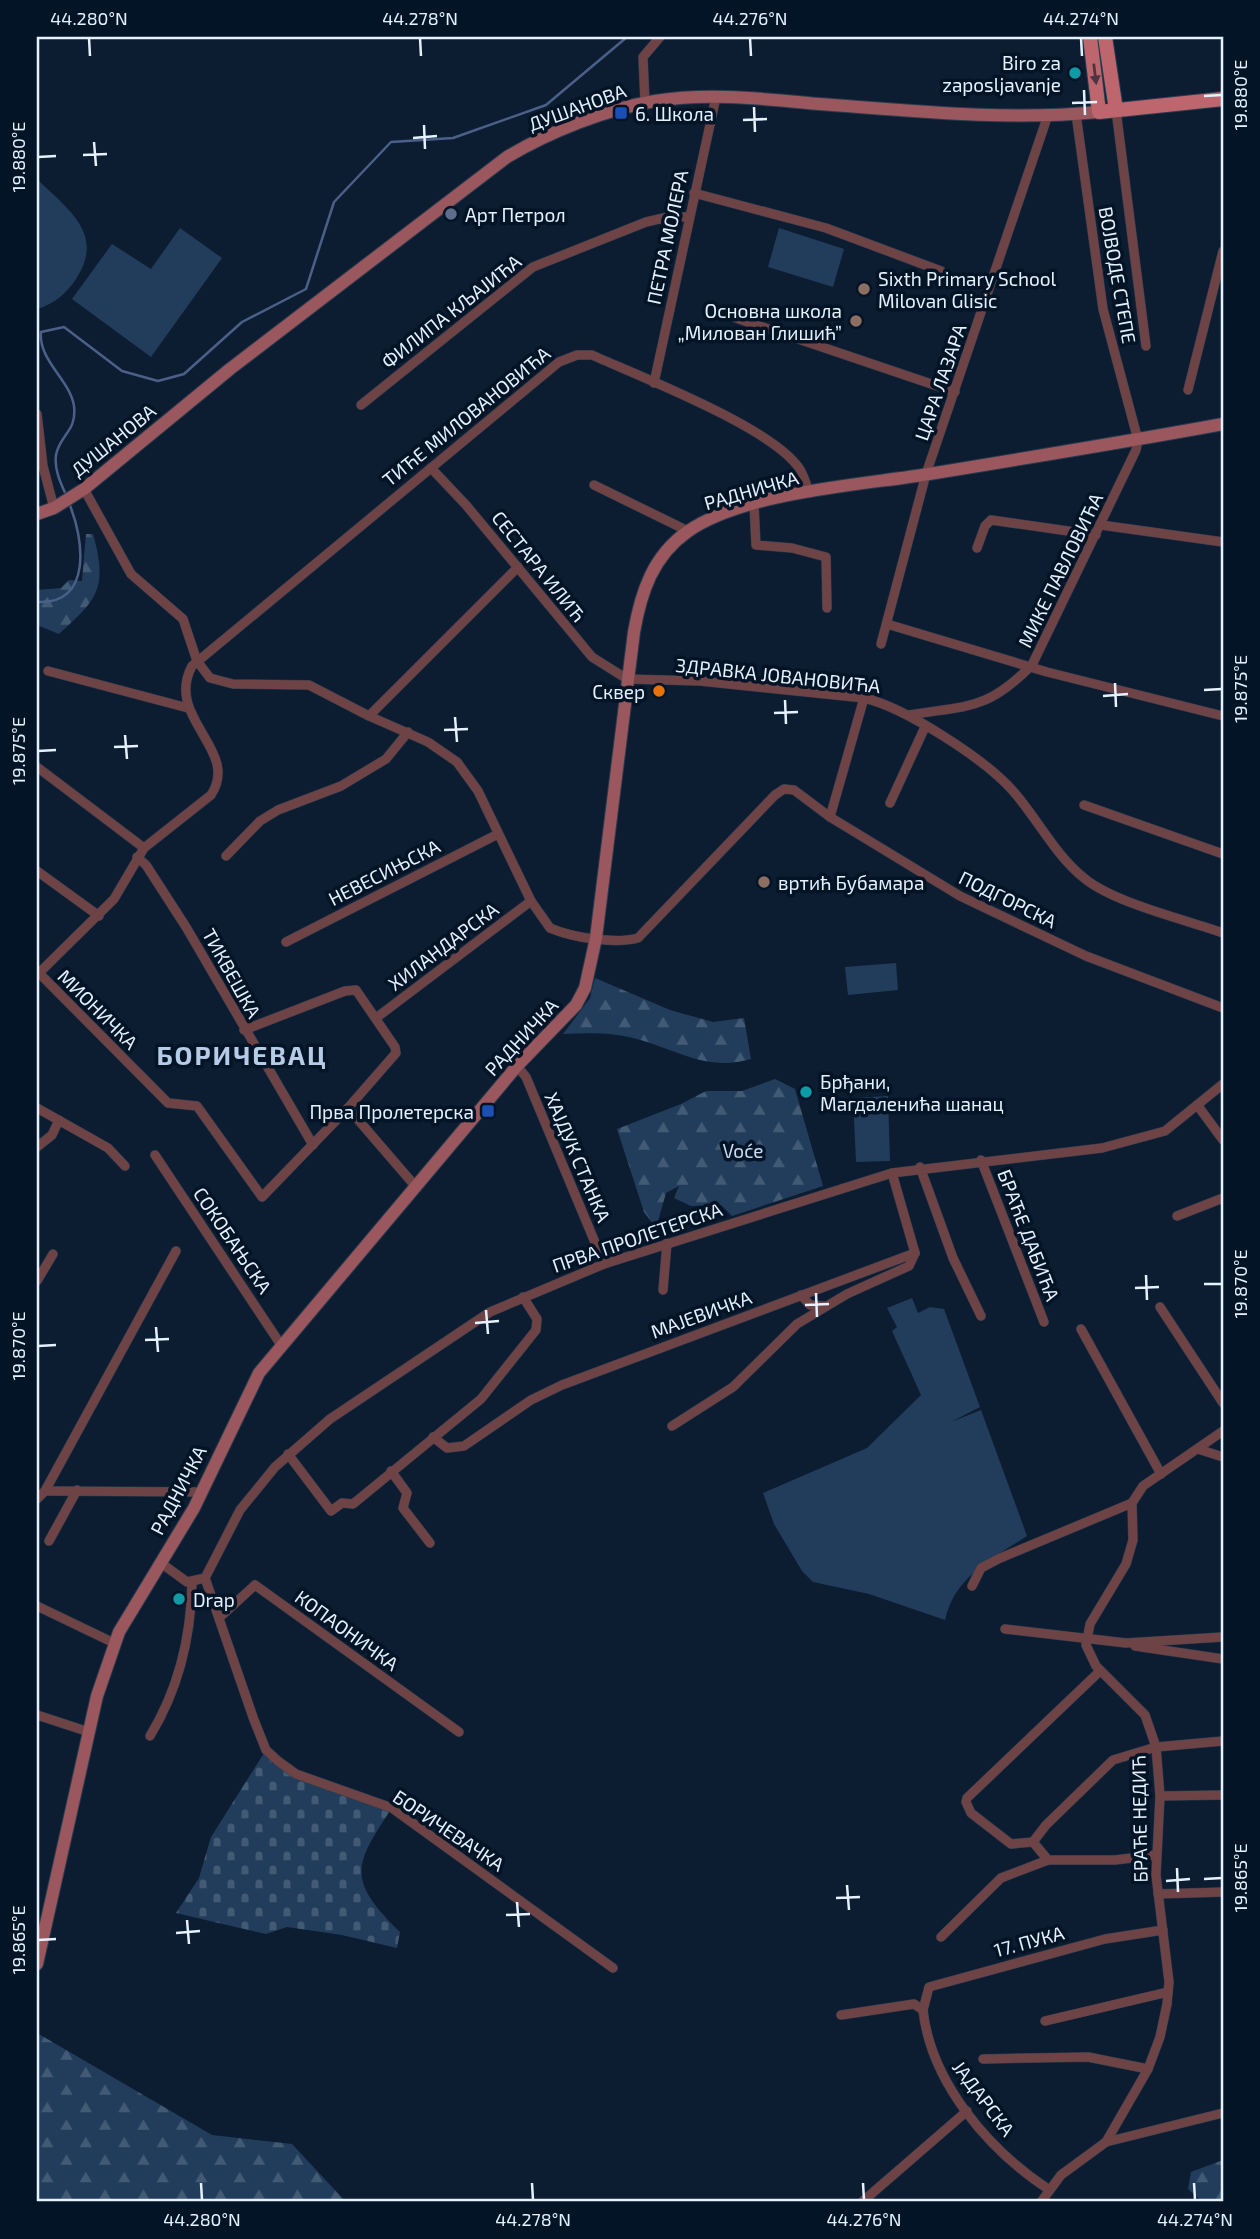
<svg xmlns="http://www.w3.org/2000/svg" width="1260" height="2239" viewBox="0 0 1260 2239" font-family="'Exo 2',sans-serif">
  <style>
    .green { fill: #223d5c }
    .forest { fill: url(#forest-firs) }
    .cemetery { fill: url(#cemetery-stones) }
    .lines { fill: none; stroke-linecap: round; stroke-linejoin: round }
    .stream { stroke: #4b6089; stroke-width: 2.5 }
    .street-casing { stroke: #2a3b4e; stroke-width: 10 }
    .secondary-casing { stroke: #2a3b4e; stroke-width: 14 }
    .primary-casing { stroke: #2a3b4e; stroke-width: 16 }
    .street { stroke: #6d4346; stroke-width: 9 }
    .secondary { stroke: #9a575d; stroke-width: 12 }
    .primary { stroke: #bd666e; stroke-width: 14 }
    .oneway { fill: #4e3543 }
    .ticks { fill: none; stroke: #e5f1ff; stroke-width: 2.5 }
    .culture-dot { fill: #0f9aa8; stroke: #041427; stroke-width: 2.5 }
    .transit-dot { fill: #1a4fb4; stroke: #041427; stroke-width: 2.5 }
    .service-dot { fill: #5c6f8a; stroke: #041427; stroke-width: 2.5 }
    .education-dot { fill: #8d6e63; stroke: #041427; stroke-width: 2.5 }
    .food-dot { fill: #e8710a; stroke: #041427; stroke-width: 2.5 }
    .labels { text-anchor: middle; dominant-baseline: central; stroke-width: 7; stroke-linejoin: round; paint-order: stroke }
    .poi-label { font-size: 19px; fill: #e5f1ff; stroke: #041427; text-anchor: start }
    .street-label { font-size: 19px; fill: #e5f1ff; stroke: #041427 }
    .park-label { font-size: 19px; fill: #c7dbf3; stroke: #041427 }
    .district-label { font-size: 26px; font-weight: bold; letter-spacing: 2px; fill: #b5cbe6; stroke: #041427 }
    .neatline { fill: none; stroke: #e5f1ff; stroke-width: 2.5 }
    .ticks-label { font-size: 18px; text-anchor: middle; fill: #e5f1ff }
  </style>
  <defs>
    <pattern id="forest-firs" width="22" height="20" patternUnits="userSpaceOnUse" patternTransform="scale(1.75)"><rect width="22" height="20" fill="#223d5c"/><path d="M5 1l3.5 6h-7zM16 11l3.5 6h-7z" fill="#425a74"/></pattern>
    <pattern id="cemetery-stones" width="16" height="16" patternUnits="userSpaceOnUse" patternTransform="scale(1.75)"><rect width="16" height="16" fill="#223d5c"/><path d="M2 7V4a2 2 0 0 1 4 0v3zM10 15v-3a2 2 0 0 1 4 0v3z" fill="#425a74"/></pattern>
  </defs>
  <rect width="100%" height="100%" fill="#0c1d31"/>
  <g class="green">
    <path d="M37,179C67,209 106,233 76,279C66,294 54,304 37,309Z"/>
    <path d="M180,228L222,258L151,357L72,299L112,244L151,269Z"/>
    <path d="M779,228L844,249L833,287L768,267Z"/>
    <path d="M896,963L898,990L848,995L845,967Z"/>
    <path d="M888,1096L890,1161L856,1162L853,1098Z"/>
    <path d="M912,1298L918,1313L930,1307L944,1309L980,1407L951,1422L981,1410L1027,1536C992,1559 955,1576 945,1620L869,1594L813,1582L802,1571L774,1524L763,1493L867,1448L921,1395L892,1331L897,1327L887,1308Z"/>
  </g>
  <g class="forest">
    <path d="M86,534H93C108,588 98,599 59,634L37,625V590L61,588L69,580L82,581Z"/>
    <path d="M595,978L670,1010L713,1022L744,1018L751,1059C707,1072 678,1050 637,1039C612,1032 589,1033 563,1034L590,998Z"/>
    <path d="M775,1079L795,1089L823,1186L732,1216L721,1205L691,1206L674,1198L679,1186L666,1193L656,1228L644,1212L617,1129L681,1104L706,1091H742Z"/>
    <path d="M37,2033L212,2135L292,2144L346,2202H37Z"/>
    <path d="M1223,2160V2202H1203L1188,2189L1191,2172Z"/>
  </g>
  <path class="cemetery" d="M266,1750L287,1769L392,1808C353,1866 347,1880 400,1932L397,1948L342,1935L287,1927L266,1934L176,1913L199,1878L211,1837Z"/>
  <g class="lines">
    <g class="stream">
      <path d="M67,497C61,484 54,470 56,455C60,434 77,432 74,406C70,380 38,360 41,332L64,327L122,371L158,381L184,374L242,322L306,289L334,202L391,142L453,138L546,105L627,37"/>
      <path d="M37,602C93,605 84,539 69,503"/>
    </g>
    <g class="street-casing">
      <g id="street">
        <path d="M645,103L643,57L660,37"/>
        <path d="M1116,110L1146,346"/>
        <path d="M694,193L826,228L941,271"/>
        <path d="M736,318L955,392"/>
        <path d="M654,383L716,97"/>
        <path d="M1188,390L1223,251"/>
        <path d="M361,405L533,267L646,222L668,217H689"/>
        <path d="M37,414L43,466L54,508"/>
        <path d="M431,468L466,505L592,657L627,679L700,681L864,698C904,707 985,759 1013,791C1037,818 1055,855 1084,878C1114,903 1184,919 1223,933"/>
        <path d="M594,485L688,531"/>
        <path d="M84,489L131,574L183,619L197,661L210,678L233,684L309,685L369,716L428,742L457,762L478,791L531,901L550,928C573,938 615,944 638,938L775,795L784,789L794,790L830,817L960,896L1086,956L1223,1008"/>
        <path d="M754,505L756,545L792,548L826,557L827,608"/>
        <path d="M1101,525L1223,542"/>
        <path d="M977,548L985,526L991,520L1096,535"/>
        <path d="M887,624L1047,672L1223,716"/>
        <path d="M881,644L926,474L1048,115"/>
        <path d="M48,671L188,708"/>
        <path d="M909,715C969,705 986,711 1032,665L1136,450L1138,440L1103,309L1076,114"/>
        <path d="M369,716L518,567"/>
        <path d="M37,767L144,848"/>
        <path d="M890,803L925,727"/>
        <path d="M1084,805L1223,854"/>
        <path d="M830,817L864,698"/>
        <path d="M226,856L260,821L278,810L341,786L386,759L408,732"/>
        <path d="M137,857L146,865L186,927L313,1145"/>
        <path d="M37,871L99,916"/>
        <path d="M286,942L498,834"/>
        <path d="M39,973L168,1103L197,1106L262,1197L348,1108L416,1187"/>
        <path d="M37,975L114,899L144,848L211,795C241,750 164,718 192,666L559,362L577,355H592C641,377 771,427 799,468C804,475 806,485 810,493"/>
        <path d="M376,1018L531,901"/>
        <path d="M244,1030L345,991L356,990L395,1047L396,1053L348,1108"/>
        <path d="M517,1066L526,1077L604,1264"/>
        <path d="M1198,1106L1223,1140"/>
        <path d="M37,1108L108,1148L125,1166"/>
        <path d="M37,1147L52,1135L59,1120"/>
        <path d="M155,1155L281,1345"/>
        <path d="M981,1160L1044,1322"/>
        <path d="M920,1167L953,1258L981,1316"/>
        <path d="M1177,1216L1223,1198"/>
        <path d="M37,1281L53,1254"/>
        <path d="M663,1290L667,1243"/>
        <path d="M801,1295L810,1305L824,1306"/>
        <path d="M1160,1307L1223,1403"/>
        <path d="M1081,1329L1161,1474"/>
        <path d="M672,1426L733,1387L797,1324L847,1294L909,1266L915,1253"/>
        <path d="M433,1437L447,1448L464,1446L531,1400L562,1385L915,1253L892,1173"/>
        <path d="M1198,1449L1223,1457"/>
        <path d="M288,1454L331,1511L342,1503L353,1504L481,1399L536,1330L537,1319L523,1297"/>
        <path d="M391,1471L407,1493L403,1508L430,1543"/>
        <path d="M45,1491L203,1492"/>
        <path d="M37,1499L45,1491L176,1251"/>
        <path d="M49,1541L77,1490"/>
        <path d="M161,1563L187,1582L205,1578L240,1510L275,1467L330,1419L490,1312L604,1264L892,1173L1102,1148L1165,1131L1223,1084"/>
        <path d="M205,1578L254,1720L266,1750L278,1761L296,1774L392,1808L613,1968"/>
        <path d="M972,1586L981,1568L998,1559L1132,1503"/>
        <path d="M37,1606L114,1643"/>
        <path d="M219,1618L255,1585L459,1732"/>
        <path d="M1005,1629L1126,1643L1223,1637"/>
        <path d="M1135,1646L1223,1659"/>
        <path d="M1100,1671L967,1798L966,1802L971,1813L1011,1844L1033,1842L1046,1825L1113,1760L1156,1747L1223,1741"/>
        <path d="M37,1715L89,1732"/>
        <path d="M150,1736C178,1690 191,1637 192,1583"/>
        <path d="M1160,1796L1223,1795"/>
        <path d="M1033,1842L1048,1860H1115L1156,1855"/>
        <path d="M1158,1894L1223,1892"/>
        <path d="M941,1937L1001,1878L1048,1860"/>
        <path d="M923,2010L929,1987L1105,1939L1163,1930"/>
        <path d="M841,2015L914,2004L923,2010C931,2083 989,2150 1048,2189"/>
        <path d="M1045,2021L1168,1992"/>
        <path d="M983,2059L1088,2057L1148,2069"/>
        <path d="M1106,2142L1223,2113"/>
        <path d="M862,2202L967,2111"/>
        <path d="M1041,2202L1061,2175L1106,2142L1148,2069L1160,2037L1167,2004L1169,1982L1156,1875L1160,1796L1156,1747L1145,1715L1096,1666L1086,1645L1090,1624L1126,1564L1133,1540L1132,1503L1143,1486L1223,1431"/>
      </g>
    </g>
    <g class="secondary-casing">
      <g id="secondary">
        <path d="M37,514L54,508L84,489L230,369L507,157C549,132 606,109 655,101C708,92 765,99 819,104C913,111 1005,121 1099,112"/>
        <path d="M37,1964L97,1696L119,1632L194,1508L259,1373L517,1066L576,1005L585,988L596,938L634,632C641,592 653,556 687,532C743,492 862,485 929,474C1027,458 1125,442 1223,424"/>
      </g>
    </g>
    <g class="primary-casing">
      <g id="primary">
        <path d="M1090,37L1099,112L1223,99"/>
        <path d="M1105,37L1116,110"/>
      </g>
    </g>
    <use href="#street" class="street"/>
    <use href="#secondary" class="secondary"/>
    <use href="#primary" class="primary"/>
  </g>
  <defs><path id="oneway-solid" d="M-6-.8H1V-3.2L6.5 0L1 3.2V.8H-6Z" transform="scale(1.75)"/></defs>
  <use class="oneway" href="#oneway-solid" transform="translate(1095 74) rotate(83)"/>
  <path class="ticks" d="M89,38L90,56M420,38L421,56M750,38L751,56M1081,38L1082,56M1084,90L1085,115M1204,96L1222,95M1072,103L1097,102M754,107L755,132M743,120L767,119M424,125L425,149M413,138L437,136M94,142L96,166M83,155L107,154M38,157L56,156M1115,683L1116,707M1204,690L1222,689M1103,696L1128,694M785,700L786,724M774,713L798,712M455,717L457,742M444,730L468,729M125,735L127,759M114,747L138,746M38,751L56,750M1146,1275L1147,1300M1204,1284H1222M1135,1288L1159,1287M816,1293L817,1317M805,1305L829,1304M486,1310L488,1334M475,1323L499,1321M156,1327L158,1352M145,1340L169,1339M38,1346L56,1345M1177,1868L1178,1892M1204,1879L1222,1878M1166,1881L1190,1879M847,1885L849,1910M836,1898L860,1897M517,1902L519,1927M506,1915L530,1914M187,1920L189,1944M176,1933L200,1931M38,1940L56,1939M201,2183L202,2200M532,2183L533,2200M863,2183L864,2200M1194,2183L1195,2200"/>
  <g class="culture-dot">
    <circle cx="1075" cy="73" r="7"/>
    <circle cx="806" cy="1092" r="7"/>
    <circle cx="179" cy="1599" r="7"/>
  </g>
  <g class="transit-dot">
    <rect x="614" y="106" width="14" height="14" rx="3.5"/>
    <rect x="481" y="1104" width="14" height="14" rx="3.5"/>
  </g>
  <circle class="service-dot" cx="451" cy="214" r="7"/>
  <g class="education-dot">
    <circle cx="864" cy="289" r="7"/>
    <circle cx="856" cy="321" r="7"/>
    <circle cx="764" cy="882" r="7"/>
  </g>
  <circle class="food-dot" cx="659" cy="691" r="7"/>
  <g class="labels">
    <g class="poi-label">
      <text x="1061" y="62" text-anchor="end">Biro za<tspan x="1061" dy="22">zaposljavanje</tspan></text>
      <text x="635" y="113">6. Школа</text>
      <text x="465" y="214">Арт Петрол</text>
      <text x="878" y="278">Sixth Primary School<tspan x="878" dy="22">Milovan Glisic</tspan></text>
      <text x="842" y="310" text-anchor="end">Основна школа<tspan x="842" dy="22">„Милован Глишић”</tspan></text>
      <text x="645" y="691" text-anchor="end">Сквер</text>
      <text x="778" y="882">вртић Бубамара</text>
      <text x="820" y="1081">Брђани,<tspan x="820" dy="22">Магдаленића шанац</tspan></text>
      <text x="474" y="1111" text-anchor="end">Прва Пролетерска</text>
      <text x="193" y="1599">Drap</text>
    </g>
    <g class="street-label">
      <text transform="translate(577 107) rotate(-20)">ДУШАНОВА</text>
      <text transform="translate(667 237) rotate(-78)">ПЕТРА МОЛЕРА</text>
      <text transform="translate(1118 275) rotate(80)">ВОЈВОДЕ СТЕПЕ</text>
      <text transform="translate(451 311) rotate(-38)">ФИЛИПА КЉАЈИЋА</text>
      <text transform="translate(940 382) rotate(-71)">ЦАРА ЛАЗАРА</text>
      <text transform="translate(466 416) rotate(-39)">ТИЋЕ МИЛОВАНОВИЋА</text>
      <text transform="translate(113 440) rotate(-39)">ДУШАНОВА</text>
      <text transform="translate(751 490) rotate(-16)">РАДНИЧКА</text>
      <text transform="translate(539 566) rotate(51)">СЕСТАРА ИЛИЋ</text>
      <text transform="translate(1060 570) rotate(-64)">МИКЕ ПАВЛОВИЋА</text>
      <text transform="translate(778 675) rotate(6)">ЗДРАВКА ЈОВАНОВИЋА</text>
      <text transform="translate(384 872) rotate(-27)">НЕВЕСИЊСКА</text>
      <text transform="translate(1008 899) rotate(26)">ПОДГОРСКА</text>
      <text transform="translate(443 946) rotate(-37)">ХИЛАНДАРСКА</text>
      <text transform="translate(232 973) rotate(61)">ТИКВЕШКА</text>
      <text transform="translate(98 1009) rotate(45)">МИОНИЧКА</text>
      <text transform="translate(521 1037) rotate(-47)">РАДНИЧКА</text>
      <text transform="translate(578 1157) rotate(67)">ХАЈДУК СТАНКА</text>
      <text transform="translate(1029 1235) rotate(69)">БРАЋЕ ДАБИЋА</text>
      <text transform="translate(637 1237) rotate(-19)">ПРВА ПРОЛЕТЕРСКА</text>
      <text transform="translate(233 1240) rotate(56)">СОКОБАЊСКА</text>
      <text transform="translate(701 1314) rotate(-20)">МАЈЕВИЧКА</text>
      <text transform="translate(178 1490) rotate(-62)">РАДНИЧКА</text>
      <text transform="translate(347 1630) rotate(36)">КОПАОНИЧКА</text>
      <text transform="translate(1139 1819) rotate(-91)">БРАЋЕ НЕДИЋ</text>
      <text transform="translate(449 1830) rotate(34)">БОРИЧЕВАЧКА</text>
      <text transform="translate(1029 1941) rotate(-15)">17. ПУКА</text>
      <text transform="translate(984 2098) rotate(53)">ЈАДАРСКА</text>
    </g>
    <g class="park-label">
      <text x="743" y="1150">Voće</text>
    </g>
    <g class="district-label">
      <text x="242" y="1054">БОРИЧЕВАЦ</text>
    </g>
  </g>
  <rect width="1260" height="2239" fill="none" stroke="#041427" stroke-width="77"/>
  <rect x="38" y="38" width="1184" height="2162" class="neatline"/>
  <g class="ticks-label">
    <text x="89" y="25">44.280°N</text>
    <text x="420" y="25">44.278°N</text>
    <text x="750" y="25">44.276°N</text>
    <text x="1081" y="25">44.274°N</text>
    <text transform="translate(1241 95) rotate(-90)" y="6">19.880°E</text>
    <text transform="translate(19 157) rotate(-90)" y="6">19.880°E</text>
    <text transform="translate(1241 689) rotate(-90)" y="6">19.875°E</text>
    <text transform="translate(19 751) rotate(-90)" y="6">19.875°E</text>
    <text transform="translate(1241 1284) rotate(-90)" y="6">19.870°E</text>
    <text transform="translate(19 1346) rotate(-90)" y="6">19.870°E</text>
    <text transform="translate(1241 1878) rotate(-90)" y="6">19.865°E</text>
    <text transform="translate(19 1940) rotate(-90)" y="6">19.865°E</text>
    <text x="202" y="2226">44.280°N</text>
    <text x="533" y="2226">44.278°N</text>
    <text x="864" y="2226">44.276°N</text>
    <text x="1195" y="2226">44.274°N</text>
  </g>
</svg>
